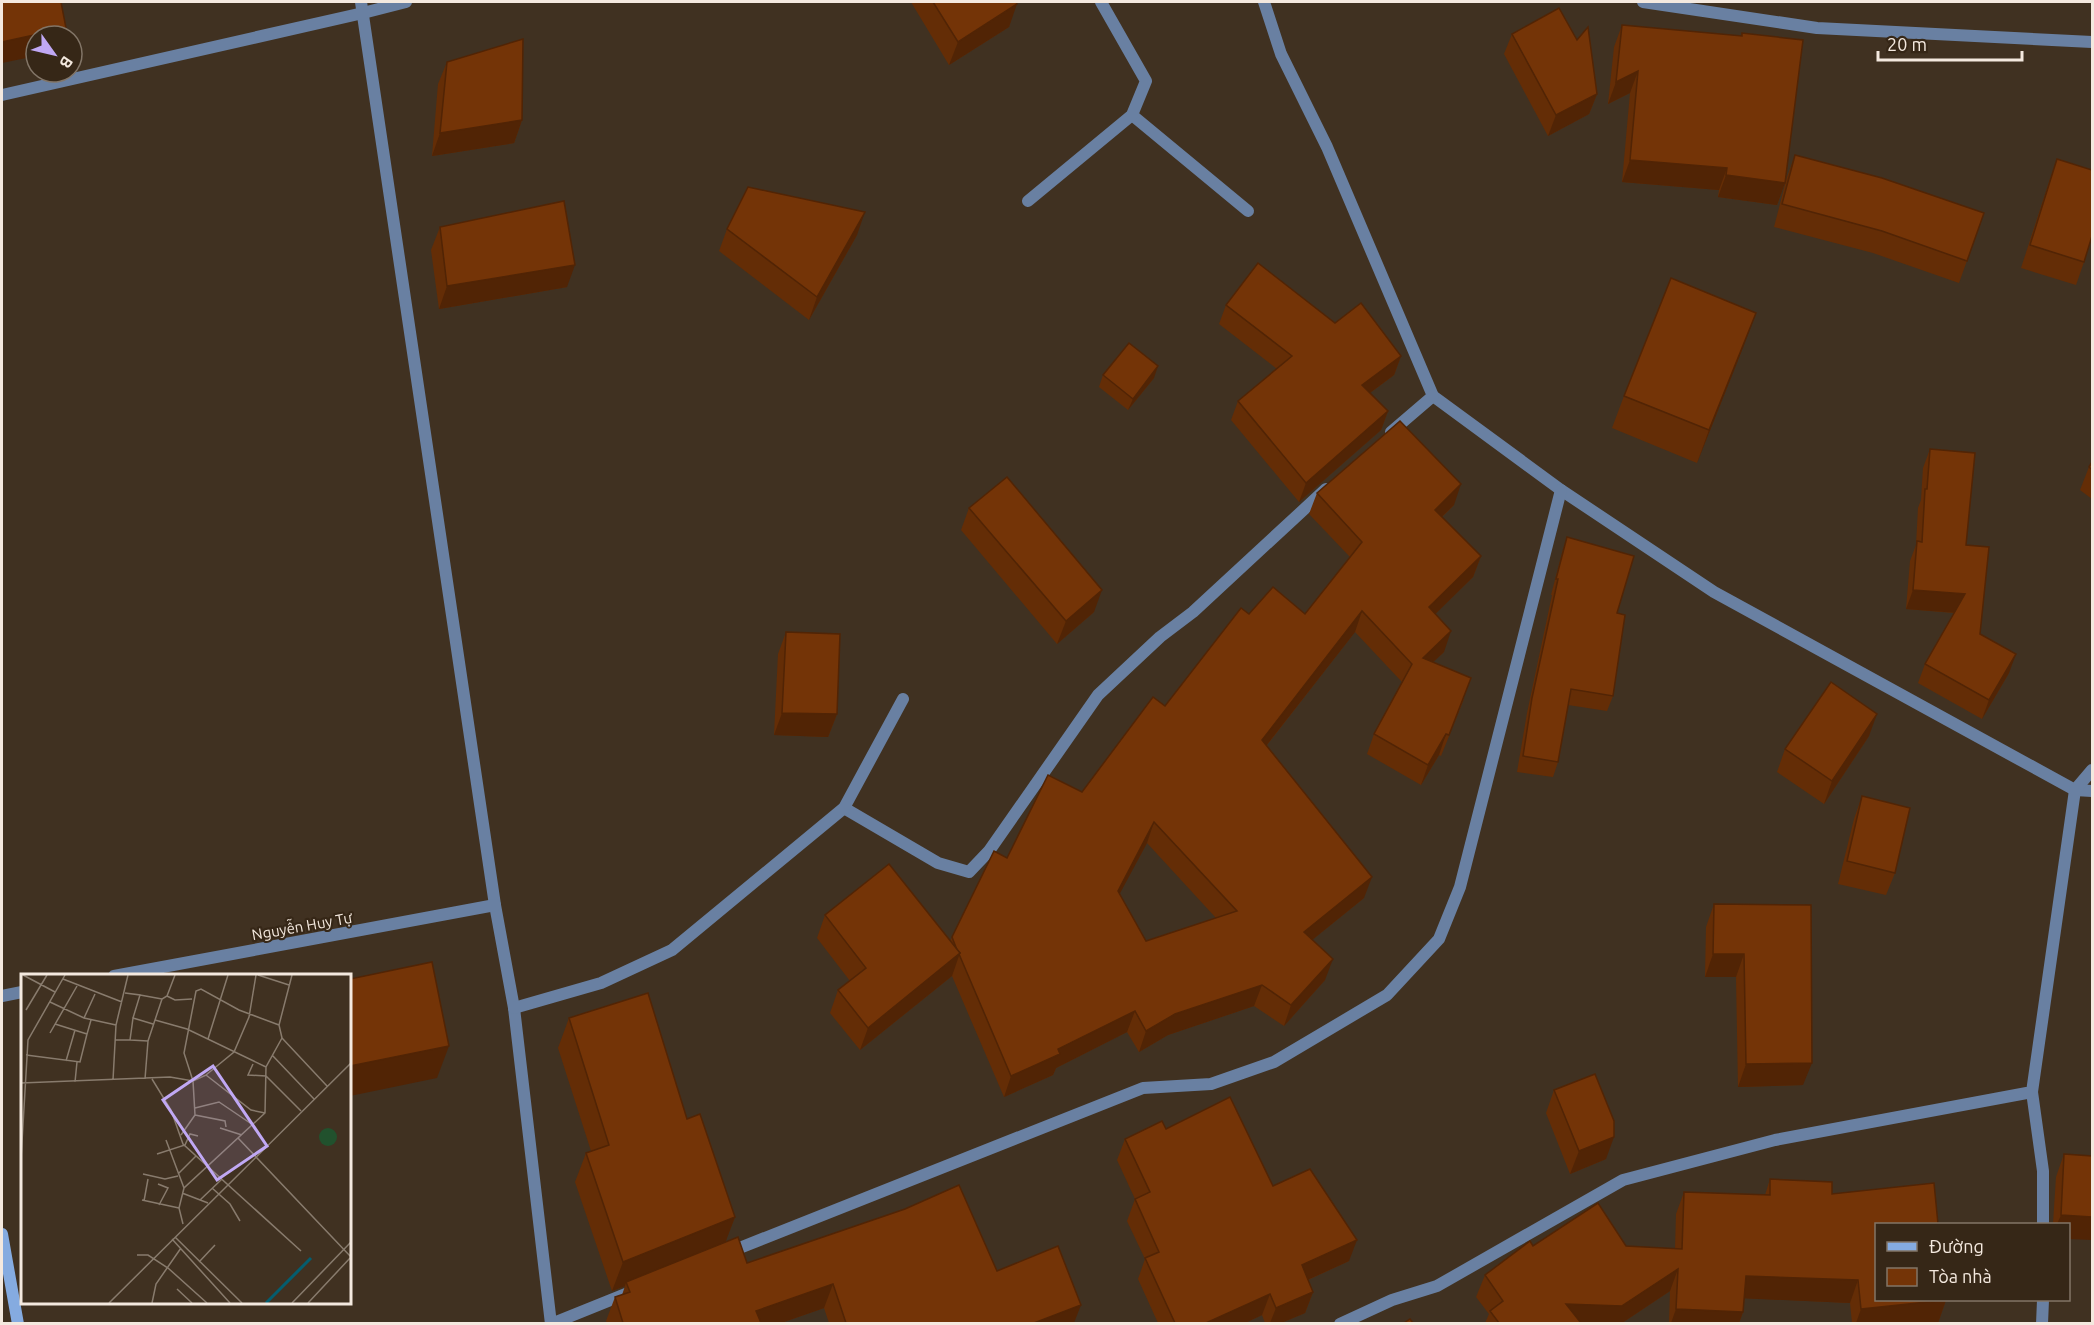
<svg xmlns="http://www.w3.org/2000/svg" width="2094" height="1325" viewBox="0 0 2094 1325" font-family="Ubuntu,sans-serif">
  <style>
    .lines { fill: none; stroke-linecap: round; stroke-linejoin: round }
    .street { stroke: #6980a2; stroke-width: 12 }
    .secondary { stroke: #85abe0; stroke-width: 12 }
    .wall { fill: #642d06; fill-rule: evenodd }
    .shaded-wall { fill: #512405 }
    .building { fill: #743407; stroke: #512405; stroke-width: 1.5; fill-rule: evenodd }
    .labels { text-anchor: middle; dominant-baseline: central; stroke-width: 4.5; stroke-linejoin: round; paint-order: stroke }
    .street-label { font-size: 15px; fill: #f4e9df; stroke: #362717 }
    .inset-river { fill: none; stroke: #045d6f; stroke-width: 3 }
    .inset-road { fill: none; stroke: #887b6d; stroke-width: 1.5 }
    .view { fill: #c0a8f4; fill-opacity: 0.15; stroke: #c0a8f4; stroke-width: 3 }
    .inset-edge { fill: none; stroke: #f4e9df; stroke-width: 3 }
  </style>
  <rect width="100%" height="100%" fill="#403121"/>
  <g class="lines">
    <g class="street">
      <path d="M361,2L495,905L514,1008L551,1324"/>
      <path d="M1264,2L1281,54L1327,147L1433,396L1561,490L1714,592L2075,790L2092,791"/>
      <path d="M1643,2L1817,28L2092,42"/>
      <path d="M2,95L363,13L406,2"/>
      <path d="M1132,115L1248,211"/>
      <path d="M1028,201L1132,115L1146,81L1101,2"/>
      <path d="M1391,432L1433,396"/>
      <path d="M844,808L938,863L969,872L989,851L1098,695L1160,637L1193,612L1326,489"/>
      <path d="M114,976L495,905"/>
      <path d="M2,996L22,992"/>
      <path d="M514,1008L601,983L672,950L844,808L903,699"/>
      <path d="M2032,1092L2043,1171V1224"/>
      <path d="M727,1253L1143,1088L1211,1084L1274,1062L1387,995L1439,939L1460,887L1561,490"/>
      <path d="M551,1324L628,1293"/>
      <path d="M1340,1324L1392,1300L1437,1286L1623,1180L1775,1140L2032,1092L2075,790L2092,770"/>
      <path d="M2042,1324L2043,1300"/>
    </g>
    <path class="secondary" d="M2,1234L18,1324"/>
  </g>
  <g class="wall">
    <path d="M911,2H1016L1009,27L949,65Z"/>
    <path d="M1622,25L1741,36L1742,33L1785,183L1777,205L1718,197L1719,190L1622,182L1630,93L1608,104L1614,47Z"/>
    <path d="M1512,34L1597,94L1589,114L1548,136L1504,54Z"/>
    <path d="M447,62L522,120L514,143L432,156L438,84Z"/>
    <path d="M1795,155L1984,213L1959,283L1873,253L1774,227L1787,177Z"/>
    <path d="M2057,159L2084,262L2076,285L2021,268L2049,182Z"/>
    <path d="M440,227L567,287L439,309L431,250Z"/>
    <path d="M727,229L857,235L809,320L719,251Z"/>
    <path d="M1226,305L1335,323L1401,356L1394,375L1370,393L1388,411L1381,430L1299,502L1231,420L1238,401L1277,369L1219,324Z"/>
    <path d="M1744,345L1697,463L1612,428L1624,396Z"/>
    <path d="M1103,375L1154,378L1128,410L1099,387Z"/>
    <path d="M1930,449L1966,545L1980,634L2009,673L1982,719L1918,683L1925,664L1954,613L1906,609L1910,561L1916,545L1918,508L1921,500L1923,468Z"/>
    <path d="M2092,462V499L2080,490L2089,467Z"/>
    <path d="M1317,493L1454,505L1442,517L1481,556L1473,577L1435,614L1444,652L1433,662L1464,699L1441,756L1439,755L1421,785L1367,754L1374,734L1402,682L1355,632L1267,745L1364,898L1312,940L1325,980L1284,1026L1254,1006L1168,1035L1139,1052L1127,1032L1056,1068L1053,1075L1004,1097L952,976L860,1050L830,1013L838,990L850,981L817,938L825,915L950,941L952,937L1007,858L1082,792L1165,706L1249,614H1305L1350,557L1309,514ZM1147,843L1216,918L1146,941L1119,894Z"/>
    <path d="M969,508L1094,612L1057,644L961,530Z"/>
    <path d="M1567,537L1617,613L1613,696L1607,711L1568,705L1558,762L1553,777L1517,772L1527,713L1552,595H1551L1562,553Z"/>
    <path d="M786,632L837,714L828,737L774,735L778,654Z"/>
    <path d="M1869,736L1824,804L1777,772L1785,749Z"/>
    <path d="M1862,796L1895,873L1886,895L1838,884L1854,819Z"/>
    <path d="M1714,904L1811,905L1803,1085L1738,1087L1736,977H1705L1706,927Z"/>
    <path d="M569,1018L687,1119L735,1217L725,1242L747,1263L997,1271L1074,1323H829L824,1308L781,1323H607L606,1321L615,1297L622,1295L625,1286L612,1291L575,1182L586,1153L591,1151L558,1048Z"/>
    <path d="M1554,1090L1606,1159L1570,1174L1546,1113Z"/>
    <path d="M1166,1129L1273,1186L1349,1261L1308,1280L1313,1292L1305,1313L1281,1323H1265L1262,1315L1245,1323H1158L1138,1279L1145,1259L1127,1221L1135,1199L1117,1160L1125,1139Z"/>
    <path d="M2064,1154L2068,1224H2053L2056,1177Z"/>
    <path d="M1770,1179L1832,1194L1946,1300L1938,1323H1852L1850,1303L1744,1298L1743,1312L1739,1323H1669L1670,1291L1622,1323H1485L1489,1314L1476,1297L1485,1275L1533,1246H1626L1675,1249L1676,1214L1684,1192L1765,1195Z"/>
  </g>
  <g class="shaded-wall">
    <path d="M1017,4L1009,27L949,65L958,42Z"/>
    <path d="M66,28L64,36H36V56L2,63V42Z"/>
    <path d="M1638,71L1630,93L1608,104L1616,82Z"/>
    <path d="M1597,94L1589,114L1548,136L1556,115Z"/>
    <path d="M522,120L514,143L432,156L440,133Z"/>
    <path d="M1630,160L1727,168L1719,190L1622,182Z"/>
    <path d="M1726,175L1785,183L1777,205L1718,197Z"/>
    <path d="M865,212L857,235L809,320L817,297Z"/>
    <path d="M575,265L567,287L439,309L447,286Z"/>
    <path d="M1756,313L1744,345L1697,463L1709,430Z"/>
    <path d="M1401,356L1394,375L1355,404L1362,385Z"/>
    <path d="M1158,366L1154,378L1128,410L1133,399Z"/>
    <path d="M1388,411L1381,430L1299,502L1306,483Z"/>
    <path d="M1461,484L1454,505L1427,531L1435,510Z"/>
    <path d="M1481,556L1473,577L1421,628L1429,607Z"/>
    <path d="M1102,590L1094,612L1057,644L1066,621Z"/>
    <path d="M1913,590L1965,594L1958,613L1906,609Z"/>
    <path d="M1362,611L1355,632L1255,760L1262,740Z"/>
    <path d="M1451,631L1444,652L1415,679L1423,658Z"/>
    <path d="M2016,654L2009,673L1982,719L1989,700Z"/>
    <path d="M782,713L837,714L828,737L774,735Z"/>
    <path d="M1877,714L1869,736L1824,804L1832,781Z"/>
    <path d="M1446,734L1439,755L1421,785L1428,765Z"/>
    <path d="M1154,822L1147,843L1110,912L1118,891Z"/>
    <path d="M1372,877L1364,898L1296,953L1304,932Z"/>
    <path d="M960,953L952,976L860,1050L868,1028Z"/>
    <path d="M1713,954H1744L1736,977H1705Z"/>
    <path d="M1333,959L1325,980L1284,1026L1291,1005Z"/>
    <path d="M1262,985L1254,1006L1168,1035L1139,1052L1146,1031L1175,1014Z"/>
    <path d="M1135,1011L1127,1032L1056,1068L1053,1075L1004,1097L1011,1076L1058,1049Z"/>
    <path d="M449,1046L437,1078L350,1096V1066Z"/>
    <path d="M1812,1063L1803,1085L1738,1087L1746,1064Z"/>
    <path d="M1614,1137L1606,1159L1570,1174L1579,1151Z"/>
    <path d="M2061,1215L2092,1217V1240L2068,1239V1224H2057Z"/>
    <path d="M735,1217L724,1246L626,1282L625,1286L612,1291L623,1262Z"/>
    <path d="M1357,1240L1349,1261L1294,1286L1302,1265Z"/>
    <path d="M1678,1269L1670,1291L1622,1323H1559L1566,1304Z"/>
    <path d="M1746,1276L1858,1280L1850,1303L1737,1298Z"/>
    <path d="M833,1284L824,1308L781,1323H751L756,1311Z"/>
    <path d="M1313,1292L1305,1313L1281,1323H1270L1276,1308Z"/>
    <path d="M1270,1294L1262,1315L1245,1323H1206Z"/>
    <path d="M1946,1300L1938,1323H1856L1861,1309Z"/>
    <path d="M1081,1305L1074,1323H1034Z"/>
    <path d="M1676,1309L1743,1312L1739,1323H1671Z"/>
  </g>
  <g class="building">
    <path d="M2,2H61L66,28L2,42Z"/>
    <path d="M933,2H1016L1017,4L958,42Z"/>
    <path d="M1559,8L1577,40L1588,27L1597,94L1556,115L1512,34Z"/>
    <path d="M1622,25L1742,36V33L1803,40L1785,183L1726,175L1727,168L1630,160L1638,71L1616,82Z"/>
    <path d="M523,39L522,120L440,133L447,62Z"/>
    <path d="M1795,155L1882,178L1984,213L1967,261L1882,231L1782,204Z"/>
    <path d="M2057,159L2092,170V236L2084,262L2030,245Z"/>
    <path d="M748,187L865,212L817,297L727,229Z"/>
    <path d="M564,201L575,265L447,286L440,227Z"/>
    <path d="M1258,263L1335,323L1361,303L1401,356L1362,385L1388,411L1306,483L1238,401L1292,356L1226,305Z"/>
    <path d="M1671,278L1756,313L1709,430L1624,396Z"/>
    <path d="M1129,343L1158,366L1133,399L1103,375Z"/>
    <path d="M1400,421L1461,484L1435,510L1481,556L1429,607L1451,631L1423,658L1471,678L1449,735L1446,734L1428,765L1374,734L1412,664L1362,611L1262,740L1372,877L1304,932L1333,959L1291,1005L1262,985L1175,1014L1146,1031L1135,1011L1058,1049L1060,1054L1011,1076L959,954L960,953L957,950L952,937L994,851L1007,858L1048,775L1082,792L1153,697L1165,706L1241,608L1249,614L1273,587L1305,614L1362,542L1317,493ZM1154,822L1237,911L1146,941L1118,891Z"/>
    <path d="M1930,449L1975,453L1966,545L1989,547L1980,634L2016,654L1989,700L1925,664L1965,594L1913,590L1917,541L1922,542L1925,489H1927Z"/>
    <path d="M2092,462V470L2089,467Z"/>
    <path d="M1007,477L1102,590L1066,621L969,508Z"/>
    <path d="M1567,537L1634,556L1617,613L1625,615L1613,696L1571,689L1558,762L1523,756L1532,698L1558,579H1556Z"/>
    <path d="M786,632L840,634L837,714L782,713Z"/>
    <path d="M1831,682L1877,714L1832,781L1785,749Z"/>
    <path d="M1862,796L1910,808L1895,873L1847,861Z"/>
    <path d="M889,864L960,953L868,1028L838,990L866,968L825,915Z"/>
    <path d="M1714,904L1811,905L1812,1063L1746,1064L1744,954H1713Z"/>
    <path d="M432,962L449,1046L350,1066V979Z"/>
    <path d="M648,993L687,1119L700,1114L735,1217L623,1262L586,1153L609,1145L569,1018Z"/>
    <path d="M1595,1074L1614,1121V1137L1579,1151L1554,1090Z"/>
    <path d="M1230,1097L1273,1186L1310,1169L1357,1240L1302,1265L1313,1292L1276,1308L1270,1294L1206,1323H1175L1145,1258L1159,1252L1135,1199L1150,1192L1125,1139L1162,1121L1166,1129Z"/>
    <path d="M2064,1154L2092,1156V1217L2061,1215Z"/>
    <path d="M1770,1179L1832,1182V1194L1934,1183L1938,1224H1876V1299H1946V1300L1861,1309L1858,1280L1746,1276L1743,1312L1676,1309L1678,1269L1622,1306L1566,1304L1581,1323H1499L1490,1311L1503,1301L1485,1275L1530,1241L1533,1246L1598,1203L1626,1246L1682,1249L1684,1192L1770,1195Z"/>
    <path d="M959,1185L997,1271L1058,1246L1081,1305L1034,1323H846L833,1284L756,1311L761,1323H623L615,1297L630,1292L626,1282L738,1237L747,1263L905,1209Z"/>
    <path d="M1410,1319L1413,1323H1404Z"/>
  </g>
  <g class="labels">
    <g class="street-label">
      <text transform="translate(302 926) rotate(-10)">Nguyễn Huy Tự</text>
    </g>
  </g>
  <g transform="translate(21 974)">
    <rect width="330" height="330" fill="#403121"/>
    <path d="M298 163a9 9 0 1 1 18 0a9 9 0 1 1-18 0Z" fill="#21512d"/>
    <path class="inset-river" d="M245,329L290,284"/>
    <path class="inset-road" d="M2,1L34,18M237,1L268,11M42,5L101,28M104,19L119,21L112,44M119,21L141,25M146,22L154,26L171,25M29,28L63,44L95,51M5,36L26,1M63,44L74,20M134,46L166,55L245,93M34,50L66,60L70,46M29,59L56,12M261,64L306,112M187,65L207,1M94,66H109L112,44L132,50M109,66L127,67M5,81L59,88L66,60M251,81L293,125M45,87L54,56M232,90L227,101L245,102L280,137M185,101L213,78L228,43L235,1M124,105L127,67L141,25L146,22L154,1M131,105L150,136L162,170L280,277M92,106L95,51L107,1M54,108L56,88M0,109L149,103L172,107L185,101L230,136L244,139M174,134L198,128L232,151M174,141L204,147L205,153M199,154L221,161M160,161L174,141L172,107L163,79L175,17L180,15L218,36L258,51M217,164L330,283M145,166L163,214M136,180L164,171L169,160L177,162M0,185L7,66L44,1M122,200L144,205L157,202M157,200L175,182M137,210L147,214L138,231M191,214L209,230L219,247M161,219L187,229M121,226L158,234M179,226L201,205M123,227L127,205M162,250L158,234L163,214L244,139L245,93L261,64L258,51L271,1M154,263L221,329M151,265L209,329M116,281H127L147,294L186,329M178,288L194,271M156,315L171,329M88,329L330,89M131,329L135,310L160,274M271,329L330,268M287,329L330,283"/>
    <path class="view" d="M192,92L246,172L196,206L142,126Z"/>
    <rect width="330" height="330" class="inset-edge"/>
  </g>
  <rect width="2094" height="1325" fill="none" stroke="#f4e9df" stroke-width="6"/>
  <rect x="1875" y="1223" width="195" height="78" fill="#362717" stroke="#827567" stroke-width="1.5"/>
  <rect x="1887" y="1242" width="30" height="9" fill="#85abe0" stroke="#827567" stroke-width="1.5"/>
  <text x="1929" y="1253" font-size="18" fill="#f4e9df">Đường</text>
  <rect x="1887" y="1268" width="30" height="18" fill="#743407" stroke="#827567" stroke-width="1.5"/>
  <text x="1929" y="1283" font-size="18" fill="#f4e9df">Tòa nhà</text>
  <g transform="translate(54 54) rotate(124)"><circle r="28" fill="#362717" stroke="#827567" stroke-width="1.5"/>
  <path d="M0-4.5L10 22L0 15L-10 22Z" fill="#c0a8f4"/>
  <text y="-9" font-size="16" font-weight="bold" text-anchor="middle" fill="#f4e9df">B</text>
  </g>
  <path d="M1878 51v9h144v-9" fill="none" stroke="#f4e9df" stroke-width="3"/>
  <text x="1887" y="51" font-size="18" fill="#f4e9df" stroke="#362717" stroke-width="4.5" paint-order="stroke">20 m</text>
</svg>
